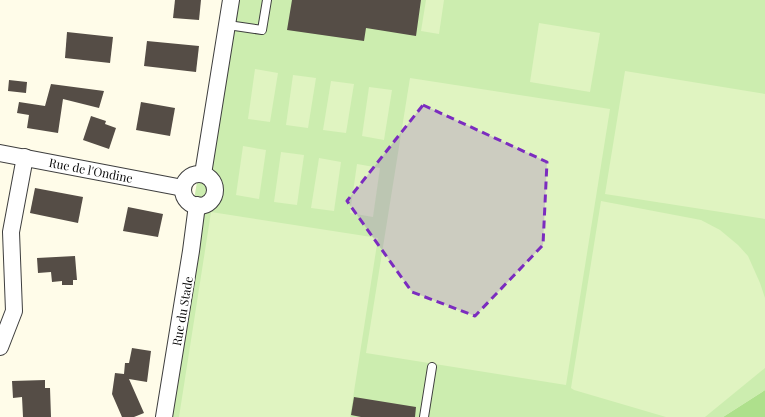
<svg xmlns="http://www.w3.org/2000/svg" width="765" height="417" viewBox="0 0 765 417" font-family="'Playfair Display',serif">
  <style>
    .green { fill: #ccedaf }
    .forest { fill: #aee08c }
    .pitch { fill: #e0f4c1 }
    .building { fill: #554d46 }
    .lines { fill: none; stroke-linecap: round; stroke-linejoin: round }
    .service-casing { stroke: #3e3e3e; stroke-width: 10 }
    .minor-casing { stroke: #3e3e3e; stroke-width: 18 }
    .service { stroke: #fff; stroke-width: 8 }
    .minor { stroke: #fff; stroke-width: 16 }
    .marked { fill: #7b2cbf; fill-opacity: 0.2; stroke: #7b2cbf; stroke-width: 3; stroke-dasharray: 8 5; stroke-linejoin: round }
    .labels { text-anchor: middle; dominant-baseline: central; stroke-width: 4; stroke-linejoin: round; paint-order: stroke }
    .street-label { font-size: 12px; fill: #0b0b0b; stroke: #fff }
  </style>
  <rect width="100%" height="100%" fill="#fffce9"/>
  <path class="green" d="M228,0H765V390L723,417H157Z"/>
  <path class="forest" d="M765,390V417H723Z"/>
  <g class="pitch">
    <path d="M426,0H444L439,34L421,31Z"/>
    <path d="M539,23L600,33L590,92L530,82Z"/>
    <path d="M255,69L278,73L270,122L248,119Z"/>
    <path d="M625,71L765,94V219L605,194Z"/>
    <path d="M293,75L316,78L308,128L286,125Z"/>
    <path d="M410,78L610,109L566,385L366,353Z"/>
    <path d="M331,81L354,84L346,133L323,130Z"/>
    <path d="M369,87L392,90L384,140L362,136Z"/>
    <path d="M243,146L266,150L259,199L236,195Z"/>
    <path d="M281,152L304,155L297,205L274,202Z"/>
    <path d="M319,158L341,162L334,211L311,208Z"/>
    <path d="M357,164L380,168L373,217L350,213Z"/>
    <path d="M601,201L701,220L720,230L738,245L748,256L760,283L765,298V368L705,417H666L574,390L571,388Z"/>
    <path d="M211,212L378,238L350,417H179Z"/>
  </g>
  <g class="building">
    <path d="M175,0H201L199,20L173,18Z"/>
    <path d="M292,0H421L416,36L366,28L364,41L287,30Z"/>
    <path d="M67,32L113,37L110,63L65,58Z"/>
    <path d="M147,41L199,46L196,72L144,66Z"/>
    <path d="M9,80L27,82L26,93L8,91Z"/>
    <path d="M51,84L104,91L99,108L63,99L58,133L27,128L29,115L17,113L19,102L45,106Z"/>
    <path d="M141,102L175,108L170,136L136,130Z"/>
    <path d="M91,116L106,121L105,124L116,128L109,149L83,140Z"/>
    <path d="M35,188L83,197L78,223L30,213Z"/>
    <path d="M128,207L163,214L158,237L123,231Z"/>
    <path d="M75,256L77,280H73V285H62V281L52,282L51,272L38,273L37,258Z"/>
    <path d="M132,348L151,351L147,382L129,379L144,413L134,417H122L112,394L115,373L124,374L125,363H129Z"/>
    <path d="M45,380V388H50L51,417H23L22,397L13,398L12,381Z"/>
    <path d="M354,397L416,407L415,417H361L351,415Z"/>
  </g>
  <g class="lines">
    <g class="service-casing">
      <g id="service">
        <path d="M228,25L262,30L267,0"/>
        <path d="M424,417L432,367"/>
      </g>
    </g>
    <g class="minor-casing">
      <g id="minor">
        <path d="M0,153L183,188"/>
        <path d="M203,174L231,0"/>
        <circle cx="199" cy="190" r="16"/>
        <path d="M0,347L14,311L11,232L25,157"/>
        <path d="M164,417L191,251L197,205"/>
      </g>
    </g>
    <use href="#service" class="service"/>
    <use href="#minor" class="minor"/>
  </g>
  <path class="marked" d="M423,105L547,162L543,245L475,316L412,292L347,201Z"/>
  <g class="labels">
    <g class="street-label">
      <text transform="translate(91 170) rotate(11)">Rue de l'Ondine</text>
      <text transform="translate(182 311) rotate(-80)">Rue du Stade</text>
    </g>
  </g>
</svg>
